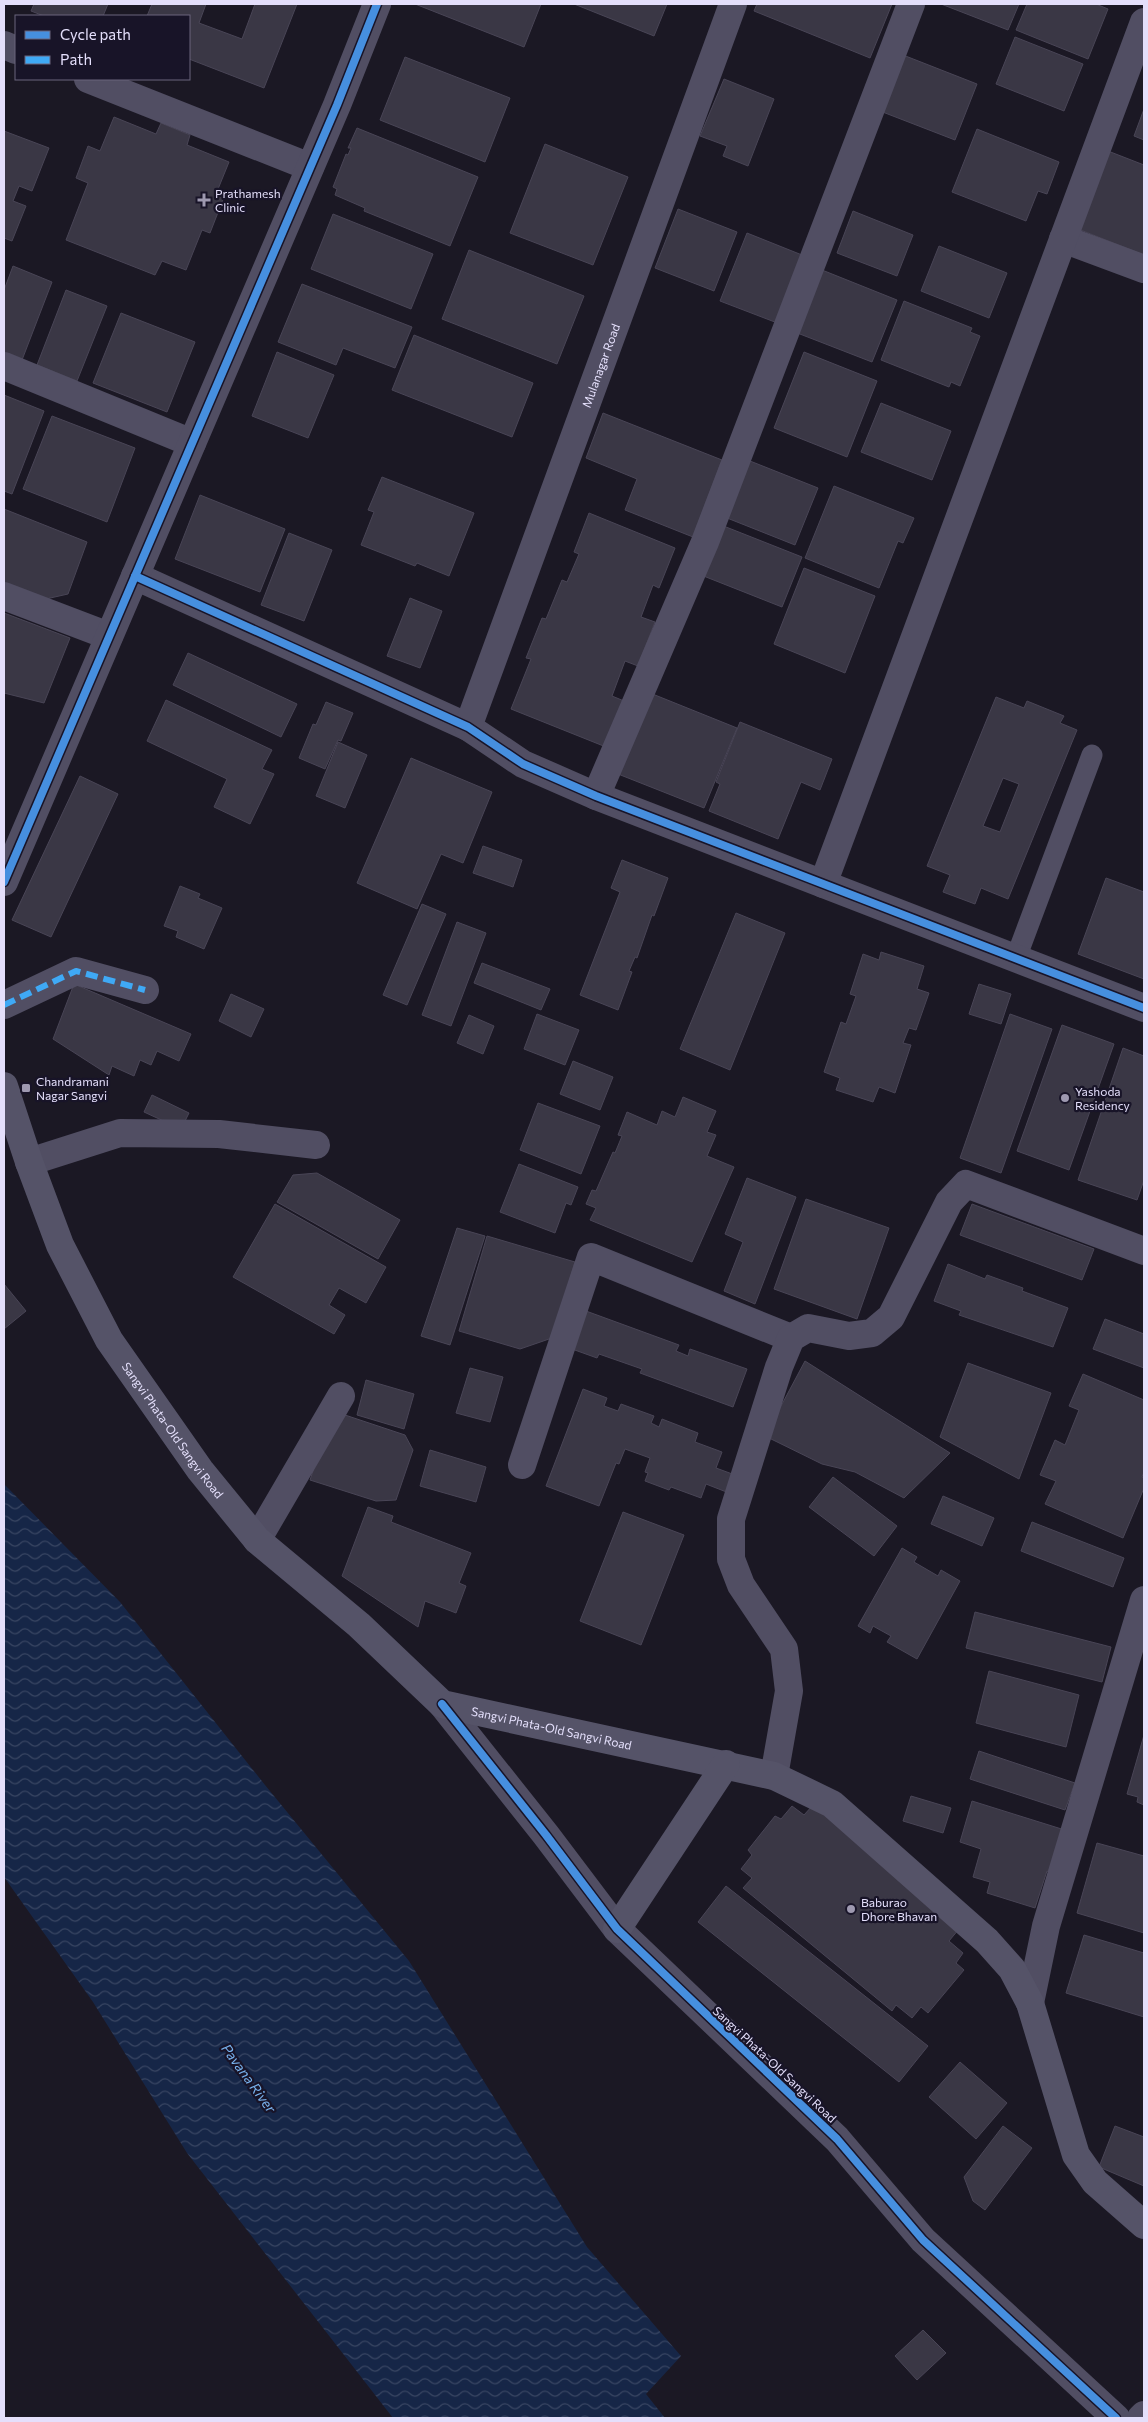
<svg xmlns="http://www.w3.org/2000/svg" width="1148" height="2422" viewBox="0 0 1148 2422" font-family="Commissioner,sans-serif">
  <style>
    .water { fill: url(#water-waves) }
    .building { fill: #3a3745; stroke: #494556; fill-rule: evenodd }
    .lines { fill: none; stroke-linecap: round; stroke-linejoin: round }
    .service { stroke: #514e63; stroke-width: 21 }
    .minor { stroke: #514e63; stroke-width: 28 }
    .tertiary { stroke: #514e63; stroke-width: 28 }
    .secondary { stroke: #555368; stroke-width: 28 }
    .quiet { stroke: #3fa9f5; stroke-width: 6; stroke-dasharray: 12 6; stroke-linecap: butt }
    .cycleway-casing { stroke: #181428; stroke-width: 11 }
    .cycleway { stroke: #468fdf; stroke-width: 8 }
    .poi-dot { fill: #9e99b0; stroke: #181428; stroke-width: 2 }
    .labels { text-anchor: middle; dominant-baseline: central; stroke-width: 4.5; stroke-linejoin: round; paint-order: stroke }
    .poi-label { font-size: 12px; fill: #e4dffb; stroke: #181428; text-anchor: start }
    .street-label { font-size: 12px; fill: #e4dffb; stroke: #181428 }
    .water-label { font-size: 14px; font-style: italic; fill: #79b3ef; stroke: #181428 }
  </style>
  <defs>
    <pattern id="water-waves" width="16" height="10" patternUnits="userSpaceOnUse" patternTransform="scale(1.25)"><rect width="16" height="10" fill="#162647"/><path d="M0 5q4-4 8 0t8 0" fill="none" stroke="#384562"/></pattern>
  </defs>
  <rect width="100%" height="100%" fill="#1b1824"/>
  <path class="water" d="M4,1484L120,1602L265,1785L409,1961L587,2247L681,2356L646,2394L665,2418H393L187,2153L93,2002L4,1877Z"/>
  <g class="building">
    <path d="M34,4H108L103,16H44L31,11Z"/>
    <path d="M152,4H206L199,23L242,39L255,4H297L264,88L189,59V16H147Z"/>
    <path d="M415,4H541L524,47Z"/>
    <path d="M574,4H667L654,36Z"/>
    <path d="M757,4H892L870,58L754,11Z"/>
    <path d="M941,4H1019L1008,30Z"/>
    <path d="M1027,4H1096L1108,9L1088,59L1016,30Z"/>
    <path d="M1015,37L1083,64L1064,111L996,84Z"/>
    <path d="M903,55L977,84L955,140L880,111Z"/>
    <path d="M405,57L510,98L485,162L380,120Z"/>
    <path d="M724,79L774,99L748,166L723,156L727,146L700,136Z"/>
    <path d="M1144,109V140L1134,136Z"/>
    <path d="M114,117L156,134L161,123L190,135L187,145L229,162L216,194L224,197L210,233L202,230L186,270L162,261L155,275L66,240L88,183L76,178L88,146L100,151Z"/>
    <path d="M357,128L478,177L450,246L364,211L365,208L335,195L337,189L333,187L346,154L348,155L351,148H348Z"/>
    <path d="M977,129L1059,162L1047,194L1038,191L1026,221L952,192Z"/>
    <path d="M4,131L49,148L32,191L19,186L13,201L26,206L12,241L4,238Z"/>
    <path d="M545,144L628,177L593,265L510,233Z"/>
    <path d="M1108,151L1144,165V255L1078,229Z"/>
    <path d="M678,209L737,232L714,291L655,268Z"/>
    <path d="M853,211L913,235L897,276L837,253Z"/>
    <path d="M333,214L433,254L411,309L311,269Z"/>
    <path d="M747,233L807,257L780,324L720,301Z"/>
    <path d="M939,246L1007,273L989,318L921,291Z"/>
    <path d="M469,250L584,296L557,364L442,319Z"/>
    <path d="M13,266L52,282L22,360L4,353V290Z"/>
    <path d="M812,266L897,300L872,362L787,329Z"/>
    <path d="M302,284L412,327L395,368L343,348L336,365L278,342Z"/>
    <path d="M66,290L107,306L77,381L37,365Z"/>
    <path d="M904,301L972,328L970,332L980,336L960,386L951,382L949,387L881,360Z"/>
    <path d="M121,313L195,342L167,412L93,383Z"/>
    <path d="M414,335L533,383L512,437L392,390Z"/>
    <path d="M277,352L334,375L308,438L252,416Z"/>
    <path d="M804,352L877,381L847,457L774,428Z"/>
    <path d="M4,395L44,411L12,494L4,491Z"/>
    <path d="M881,403L951,431L932,480L861,452Z"/>
    <path d="M603,413L722,460L693,537L625,510L637,479L586,458Z"/>
    <path d="M52,416L135,448L107,522L23,489Z"/>
    <path d="M750,461L818,488L795,545L727,518Z"/>
    <path d="M382,477L474,513L449,576L417,563L415,566L361,545L374,512L368,510Z"/>
    <path d="M834,486L914,518L903,543L898,541L879,588L805,558Z"/>
    <path d="M200,495L285,529L260,592L175,559Z"/>
    <path d="M4,509L87,542L68,594L37,601L4,588Z"/>
    <path d="M589,513L675,548L659,588L653,585L641,617L655,622L638,666L625,661L612,696L624,701L606,747L511,709L531,659L526,658L542,618L546,619L562,580L567,582L579,554L574,552Z"/>
    <path d="M721,525L802,557L782,607L701,575Z"/>
    <path d="M289,533L332,550L304,621L261,605Z"/>
    <path d="M804,568L875,596L845,673L774,644Z"/>
    <path d="M410,598L442,611L420,668L387,656Z"/>
    <path d="M4,613L70,638L44,703L4,693Z"/>
    <path d="M188,653L297,704L281,737L173,685Z"/>
    <path d="M650,693L737,728L704,808L618,774Z"/>
    <path d="M996,697L1024,708L1027,701L1064,716L1060,723L1077,730L1008,899L981,888L975,904L943,892L950,875L927,866ZM1003,778L1019,784L1000,832L983,826Z"/>
    <path d="M166,700L272,750L262,769L274,774L250,824L214,807L227,779L147,741Z"/>
    <path d="M326,702L353,713L341,741L338,740L325,769L299,758L313,724L316,725Z"/>
    <path d="M740,722L832,759L820,790L801,782L778,839L709,811L720,784L716,782Z"/>
    <path d="M338,742L367,755L345,808L316,796Z"/>
    <path d="M411,758L492,792L463,863L441,854L417,909L357,883Z"/>
    <path d="M80,776L118,794L51,937L12,920Z"/>
    <path d="M483,846L522,860L513,887L473,873Z"/>
    <path d="M622,860L668,878L654,916L652,915L637,958L635,957L629,971L632,972L618,1010L580,995L620,892L611,888Z"/>
    <path d="M1106,878L1144,892V979L1078,954Z"/>
    <path d="M180,886L200,894L198,898L222,908L204,949L176,937L178,931L164,926Z"/>
    <path d="M422,904L446,914L407,1005L383,995Z"/>
    <path d="M736,913L785,933L730,1070L680,1049Z"/>
    <path d="M457,922L486,933L451,1026L422,1015Z"/>
    <path d="M881,952L924,966L917,989L929,993L916,1030L909,1028L903,1043L911,1045L895,1093L879,1087L873,1102L836,1090L840,1078L824,1072L841,1022L846,1024L856,996L850,994L863,954L879,960Z"/>
    <path d="M482,963L550,989L541,1010L474,983Z"/>
    <path d="M74,984L191,1034L179,1061L157,1051L151,1065L140,1060L134,1076L112,1066L109,1075L53,1039Z"/>
    <path d="M979,984L1011,994L1001,1024L969,1014Z"/>
    <path d="M231,994L264,1009L251,1037L219,1021Z"/>
    <path d="M537,1014L579,1030L565,1065L524,1049Z"/>
    <path d="M1010,1014L1052,1029L1001,1173L960,1158Z"/>
    <path d="M469,1015L494,1026L483,1054L457,1043Z"/>
    <path d="M1062,1025L1114,1044L1069,1170L1017,1151Z"/>
    <path d="M1123,1048L1144,1056V1180L1137,1200L1078,1180Z"/>
    <path d="M573,1061L613,1077L600,1110L560,1094Z"/>
    <path d="M152,1095L189,1113L181,1129L144,1112Z"/>
    <path d="M683,1097L716,1111L707,1132L716,1135L707,1156L734,1167L692,1262L590,1220L596,1208L586,1204L592,1190L596,1191L613,1152L615,1153L622,1136L618,1135L627,1112L657,1125L662,1111L675,1117Z"/>
    <path d="M538,1103L600,1126L581,1174L520,1150Z"/>
    <path d="M519,1164L578,1187L571,1205L566,1203L555,1233L500,1212Z"/>
    <path d="M317,1173L400,1220L378,1259L277,1202L293,1175Z"/>
    <path d="M747,1178L796,1197L755,1304L724,1291L743,1242L725,1234Z"/>
    <path d="M806,1199L889,1228L857,1319L774,1289Z"/>
    <path d="M275,1204L386,1267L366,1303L339,1288L329,1305L345,1315L334,1334L233,1277Z"/>
    <path d="M972,1204L1094,1249L1082,1280L960,1235Z"/>
    <path d="M457,1228L485,1236L450,1345L421,1336Z"/>
    <path d="M487,1236L575,1262L552,1338L520,1349L459,1331Z"/>
    <path d="M948,1264L985,1279L987,1275L1023,1288L1022,1291L1068,1308L1053,1347L959,1315L961,1311L934,1301Z"/>
    <path d="M4,1284L26,1311L4,1329Z"/>
    <path d="M586,1311L679,1345L676,1351L688,1356L690,1349L747,1369L733,1407L640,1373L642,1369L599,1354L597,1358L572,1349Z"/>
    <path d="M1105,1319L1144,1334V1368L1093,1349Z"/>
    <path d="M805,1361L950,1453L904,1498L855,1472L822,1464L765,1436Z"/>
    <path d="M968,1363L1051,1393L1019,1479L940,1437Z"/>
    <path d="M470,1368L503,1377L490,1422L456,1413Z"/>
    <path d="M1083,1374L1144,1400V1472L1142,1477L1144,1478V1488L1123,1538L1045,1504L1056,1481L1040,1475L1055,1440L1065,1445L1079,1410L1069,1406Z"/>
    <path d="M366,1380L414,1394L404,1429L357,1415Z"/>
    <path d="M583,1389L607,1398L604,1406L618,1411L621,1404L654,1416L651,1423L659,1427L662,1419L698,1433L695,1442L722,1452L716,1468L735,1475L729,1493L706,1484L701,1498L671,1487L669,1490L645,1481L648,1473L645,1472L650,1458L625,1449L619,1464L616,1463L599,1506L546,1486Z"/>
    <path d="M333,1411L405,1435L413,1450L396,1500L376,1501L310,1480Z"/>
    <path d="M430,1450L486,1467L476,1502L420,1486Z"/>
    <path d="M833,1477L897,1526L874,1556L809,1507Z"/>
    <path d="M943,1496L994,1518L982,1546L931,1524Z"/>
    <path d="M368,1507L393,1516L391,1522L471,1553L459,1583L466,1586L456,1613L425,1601L418,1627L342,1576Z"/>
    <path d="M623,1512L684,1535L641,1645L580,1621Z"/>
    <path d="M1032,1522L1124,1558L1113,1587L1021,1551Z"/>
    <path d="M902,1548L917,1557L914,1562L938,1576L941,1570L960,1581L917,1659L887,1642L891,1636L873,1626L870,1633L858,1626Z"/>
    <path d="M975,1612L1111,1647L1102,1682L966,1648Z"/>
    <path d="M989,1671L1079,1695L1066,1747L976,1723Z"/>
    <path d="M1144,1735V1805L1137,1802L1138,1797L1127,1794Z"/>
    <path d="M979,1751L1075,1783L1065,1810L970,1779Z"/>
    <path d="M911,1796L951,1808L943,1833L903,1821Z"/>
    <path d="M972,1801L1068,1831L1054,1874L1047,1871L1035,1908L987,1893L990,1882L973,1877L981,1849L960,1842Z"/>
    <path d="M813,1805L959,1929L949,1941L963,1953L956,1963L964,1970L928,2013L921,2007L912,2018L896,2005L892,2011L743,1888L752,1878L741,1869L752,1855L748,1850L775,1816L781,1819L792,1806L804,1815Z"/>
    <path d="M1097,1843L1144,1856V1933L1077,1913Z"/>
    <path d="M726,1886L928,2046L899,2082L698,1922Z"/>
    <path d="M1084,1935L1144,1953V2017L1066,1993Z"/>
    <path d="M960,2062L1007,2103L976,2139L929,2097Z"/>
    <path d="M1003,2126L1032,2148L985,2210L973,2201L964,2177Z"/>
    <path d="M1115,2126L1144,2137V2186L1099,2167Z"/>
    <path d="M923,2330L946,2353L917,2380L895,2356Z"/>
  </g>
  <g class="lines">
    <path class="service" d="M1016,958L1092,755"/>
    <g class="minor">
      <path d="M4,45L16,50"/>
      <path d="M88,79L310,167"/>
      <path d="M1063,239L1144,269"/>
      <path d="M4,366L192,443"/>
      <path d="M135,576L468,727L523,764L596,796L1144,1008"/>
      <path d="M4,596L109,636"/>
      <path id="s1" d="M468,727L733,4"/>
      <path d="M596,796L705,542L911,4"/>
      <path d="M4,882L337,105L377,4"/>
      <path d="M823,884L1144,22"/>
      <path d="M4,1005L76,971L145,990"/>
      <path d="M29,1162L120,1133L219,1134L316,1145"/>
      <path d="M522,1465L591,1257L791,1338"/>
      <path d="M257,1540L341,1396"/>
      <path d="M774,1776L789,1691L784,1649L741,1585L731,1559V1519L779,1367L791,1338L808,1328L849,1336L872,1333L891,1317L949,1202L966,1184L1144,1251"/>
      <path d="M1030,2003L1046,1926L1144,1600"/>
      <path d="M1141,2418L1144,2415"/>
    </g>
    <path class="tertiary" d="M442,1704L546,1835L617,1929L837,2139L923,2240L1116,2418"/>
    <g class="secondary">
      <path id="s2" d="M4,1086L29,1162L60,1245L109,1340L200,1470L257,1540L359,1625L442,1704L774,1776L832,1804L987,1941L1012,1969L1030,2003L1076,2155L1095,2182L1144,2225"/>
      <path d="M617,1929L726,1764"/>
    </g>
    <path class="quiet" d="M4,1005L76,971L145,990"/>
    <g class="cycleway-casing">
      <g id="cycleway">
        <path d="M135,576L468,727L523,764L596,796L1144,1008"/>
        <path d="M4,882L337,105L377,4"/>
        <path d="M442,1704L546,1835L617,1929L837,2139L923,2240L1116,2418"/>
      </g>
    </g>
    <use href="#cycleway" class="cycleway"/>
  </g>
  <g class="poi-dot">
    <path d="M201.5 192.5h5v5h5v5h-5v5h-5v-5h-5v-5h5z"/>
    <rect x="21" y="1083" width="10" height="10" rx="2.5"/>
    <circle cx="1065" cy="1098" r="5"/>
    <circle cx="851" cy="1909" r="5"/>
  </g>
  <g class="labels">
    <g class="poi-label">
      <text x="215" y="193">Prathamesh<tspan x="215" dy="14">Clinic</tspan></text>
      <text x="36" y="1081">Chandramani<tspan x="36" dy="14">Nagar Sangvi</tspan></text>
      <text x="1075" y="1091">Yashoda<tspan x="1075" dy="14">Residency</tspan></text>
      <text x="861" y="1902">Baburao<tspan x="861" dy="14">Dhore Bhavan</tspan></text>
    </g>
    <g class="street-label">
      <text stroke="none"><textPath href="#s1" startOffset="385">Mulanagar Road</textPath></text>
      <text stroke="none"><textPath href="#s2" startOffset="386">Sangvi Phata-Old Sangvi Road</textPath></text>
      <text stroke="none"><textPath href="#s2" startOffset="884">Sangvi Phata-Old Sangvi Road</textPath></text>
      <text transform="translate(775 2064) rotate(43)">Sangvi Phata-Old Sangvi Road</text>
    </g>
    <g class="water-label">
      <text transform="translate(249 2078) rotate(54)">Pavana River</text>
    </g>
  </g>
  <rect width="1148" height="2422" fill="none" stroke="#e4dffb" stroke-width="10"/>
  <rect x="15" y="15" width="175" height="65" fill="#181428" stroke="#6a657c"/>
  <rect x="25" y="31" width="25" height="8" fill="#468fdf" stroke="#6a657c"/>
  <text x="60" y="40" font-size="15" fill="#e4dffb">Cycle path</text>
  <rect x="25" y="56" width="25" height="8" fill="#3fa9f5" stroke="#6a657c"/>
  <text x="60" y="65" font-size="15" fill="#e4dffb">Path</text>
</svg>
